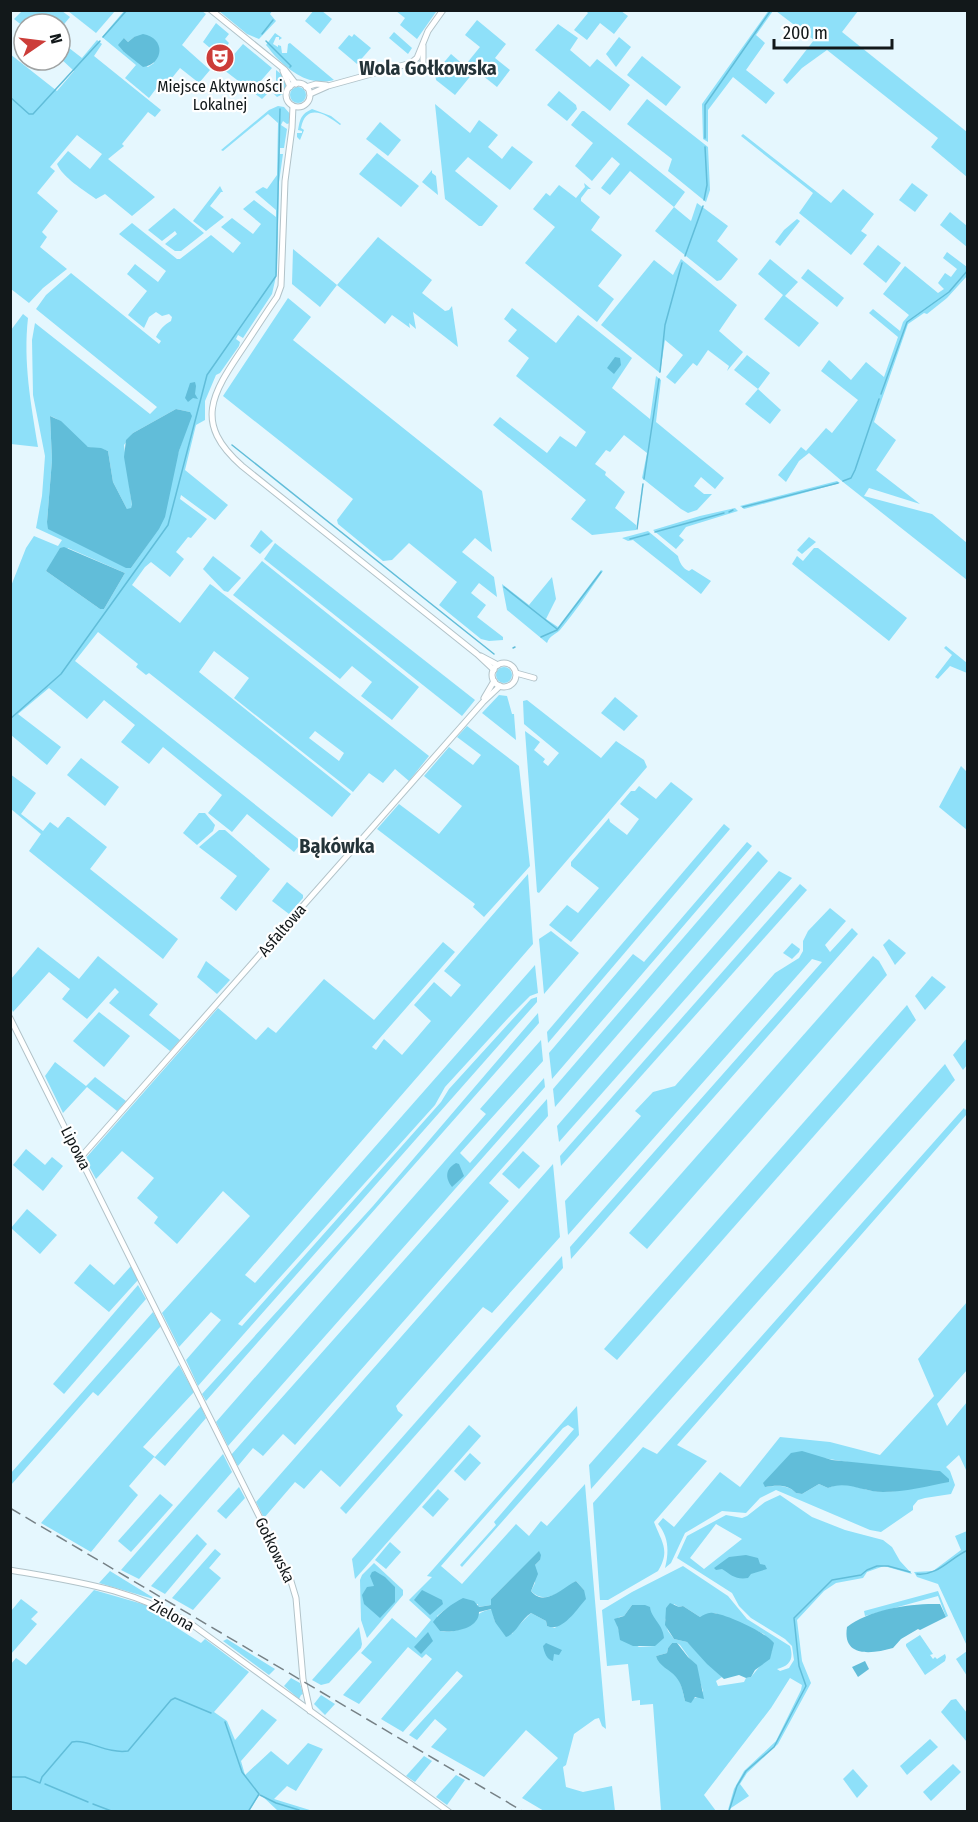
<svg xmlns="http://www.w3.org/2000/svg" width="978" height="1822" viewBox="0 0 978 1822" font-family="'Fira Sans Condensed',sans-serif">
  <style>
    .green { fill: #8ee0f9; fill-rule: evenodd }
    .water { fill: #61bdd9 }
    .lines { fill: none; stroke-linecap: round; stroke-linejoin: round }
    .stream { stroke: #61bdd9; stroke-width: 1.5 }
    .tertiary-casing { stroke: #b2c3c9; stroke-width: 7 }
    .tertiary { stroke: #fff; stroke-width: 5 }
    .rail { stroke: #768186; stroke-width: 1.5; stroke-dasharray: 12 6; stroke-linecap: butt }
    .labels { text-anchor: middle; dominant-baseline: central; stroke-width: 4.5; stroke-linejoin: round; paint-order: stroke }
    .poi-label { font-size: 16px; fill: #12181a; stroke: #fff }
    .street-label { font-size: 16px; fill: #12181a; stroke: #fff }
    .quarter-label { font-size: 20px; font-weight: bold; fill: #243338; stroke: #fff }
  </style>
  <rect width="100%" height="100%" fill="#e5f7fe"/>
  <g class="green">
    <path d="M23,10L62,11L70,17L60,29V24H24V27L14,19Z"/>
    <path d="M314,10L322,11L332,19L320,34L305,21Z"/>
    <path d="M434,10L436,12L417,39L400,25L405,18L396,11Z"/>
    <path d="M769,10L773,11L756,35L765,43L746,70L775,93L766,104L733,77L708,110V142L703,139L702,104Z"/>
    <path d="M68,11H115L96,33Z"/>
    <path d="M124,11H202L206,14L182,45L210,70L199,83L180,68L163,89L158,86L149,98L125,78L136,65L102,37ZM134,37L154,63L148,67L124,52V38L128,42Z"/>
    <path d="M219,11H272L270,14L276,21L259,39L247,34Z"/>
    <path d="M586,11H621L628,16L614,34L600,23L587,40L574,30L588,13Z"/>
    <path d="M776,11H858L842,32L967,132V177L931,147L938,138L827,50L802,68L787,84L783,80L814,40Z"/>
    <path d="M477,20L506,44L495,58L510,70L497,87L467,63L480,47L465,35Z"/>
    <path d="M216,23L229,34L225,39L229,43L223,51L218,48L212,56L207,52L210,48L203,42Z"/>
    <path d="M558,24L578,38L570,50L590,67L597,59L630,85L610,111L535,50Z"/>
    <path d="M394,32L412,48L408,54L389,38Z"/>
    <path d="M275,33L282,38L279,40V37H276L273,44L278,47V45L281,46L282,53H287L288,44L290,43L334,80C311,86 292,74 275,56C272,53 270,49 266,45Z"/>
    <path d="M354,34L371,48L357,64L338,48L349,35L352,37Z"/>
    <path d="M619,37L631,47L616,67L606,54Z"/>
    <path d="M97,40L102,44L94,56L161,110L155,117L148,112L122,144L124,146L108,159L155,197L132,216L105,194L96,199C84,190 63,178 57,164L68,151L90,169L102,154L77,135L50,167L55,171L37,193L58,211L42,232L47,237L40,247L67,269L43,288L29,303L11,289L10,54L57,91L74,71L60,58V41L82,58Z"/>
    <path d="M243,44L272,68L259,83L268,93L262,99L224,70L231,61L230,59Z"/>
    <path d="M451,54L473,73L455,95L436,80L435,73Z"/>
    <path d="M642,56L681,87L666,106L627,75Z"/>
    <path d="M276,70L281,74L286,85L283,94L277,97L271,91L276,87Z"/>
    <circle cx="298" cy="95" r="8"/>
    <path d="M559,91L576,105L577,109L567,121L547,105Z"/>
    <path d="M647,99L708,147L710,190L706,202L668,171L672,159L627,124Z"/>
    <path d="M435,104L470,133L479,120L498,135L488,147L502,159L512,146L533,162L510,190L468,157L455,171L498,206L482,226H479L445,199Z"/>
    <path d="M278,106L284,107L291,115L290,123L287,124L283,121L281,125L287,129L284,148H280V154H283L279,182L277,272L272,294L243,338L238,335L236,339L240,342L239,346L220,373L216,375L205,401V420L196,425L185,470L228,505L215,520L181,495L180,499L207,519L191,538L188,537L176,552L184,559L170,577L151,562L145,567L132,585L180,623L210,584L213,586L429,756L409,781L395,769L383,783L369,773L353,792L234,698L249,678L214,651L199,672L351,794L332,817L149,673L146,675L136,667L138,664L98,632L75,661L302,842L294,852L247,814L232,832L208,813L222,795L163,747L149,764L121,742L135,725L104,700L87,719L49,688L18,714L61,747L47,765L11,735V586L26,548L34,536L58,546L62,540L36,528L42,496L45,456L33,395L32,340L35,323L150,414L157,407L36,309L46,295L71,273L159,344L161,341L156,337C160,329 164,325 171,321L172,317L169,314L162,316L156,312L149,317L144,328L128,315L147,291L127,274L135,264L158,282L166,271L119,234L132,223L177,259H180L211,235L233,253L241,243L221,227L232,218L253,234L261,224L243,209L254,200L276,217V210L255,192L263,187L267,189L277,175L278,123L268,114L223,151L221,150L269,110ZM176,409L190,412L186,429L150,541L131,568L47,522L52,460L50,416C68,422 75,442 88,447C95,449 101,448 108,451L113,482L127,509H131L132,506L124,445L133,433ZM68,548L125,573L104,609H100L46,571ZM315,731L344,753L339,761L309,738Z"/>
    <path d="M312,109L331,116L341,124L340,125C326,114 306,102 301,128L304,130L300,140L297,137V133H302V131L298,130C300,119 301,114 312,109Z"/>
    <path d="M582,111H584L685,192L674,207L691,221L697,203L728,226L717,241L738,259L721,280L717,281L655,231L674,207L630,171L610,195L601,188L620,164L612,157L592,181L575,166L593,143L571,125Z"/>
    <path d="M380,122L401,140L388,156L366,139Z"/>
    <path d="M743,134L831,203L843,189L874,214L861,231L867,235L851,255L799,213L813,193L741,136Z"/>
    <path d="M377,153L419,186L401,207L359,174Z"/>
    <path d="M432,170V173L436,176L438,195L422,182Z"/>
    <path d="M584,183L591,189H588L581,198V201L600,217L591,230L622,255L598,286L614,299L597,322L525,263L555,227L533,209L546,193L550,196L559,185L576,198L585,187Z"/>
    <path d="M912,183L928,195L915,212L899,200Z"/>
    <path d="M220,186L223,192H221L210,206L224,217L206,231L193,221Z"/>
    <path d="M174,208L204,233L181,251H175L165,244L177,234L175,231L162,241L148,230Z"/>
    <path d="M950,212L967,226V247L940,225Z"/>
    <path d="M797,219L800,221L780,246L775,242L784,230Z"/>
    <path d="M378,237L432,280L422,293L445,311L449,310L452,306L458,347L413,312L416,329L409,323L410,328L392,315L385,324L337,285L320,307L292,284L293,249L337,285Z"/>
    <path d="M878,245L901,263L886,283L863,264Z"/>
    <path d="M947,252L967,267V276L947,298L927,314L924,313L908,324L874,422L896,440L876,470L920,504L869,488L864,496L932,514L967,543V580L843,482L809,453L799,461L786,482L778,475L801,447L806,451L826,428L832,433L858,400L821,371L829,360L851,380L866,362L884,377L898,337L869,313L873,309L900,331L903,322L909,315L883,294L905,266L938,293L944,289L938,283L945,273L951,277L957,269L943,258Z"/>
    <path d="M681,259L737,305L719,331L743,352L727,371L729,366L708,350L697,366L693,363L675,384L666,377L683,355L665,340L660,373L601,325L654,260L673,275Z"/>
    <path d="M770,259L798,282L785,296L819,323L799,347L764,319L783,295L758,274Z"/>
    <path d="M808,269L844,298L837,307L801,278Z"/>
    <path d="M288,298L311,317L293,340L482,491L492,552L475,538L462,552L494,577L497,597L479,583L471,593L486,605L477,617L503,637V640L489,641L481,639L439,605L457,582L409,543L392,560L383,561L338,524L337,520L353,499L223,396Z"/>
    <path d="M512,308L556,343L578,315L632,358L612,388L650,419L656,376L661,380L656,422L724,478L715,489L701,477L694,486L704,494H712L697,510L688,513L681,509L642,478L647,453L624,435L610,452L606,450L595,464L606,472L605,475L625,492L615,508L636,525V530L592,535L571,519L586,500L493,425L500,417L547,453L560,436L576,447L586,432L516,376L529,358L508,341L517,330L504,319Z"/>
    <path d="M23,314L28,318C23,362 31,404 38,447L11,444V330Z"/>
    <path d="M747,355L770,373L758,389L781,410L770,424L745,404L758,389L734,370Z"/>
    <path d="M837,481L840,483L744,509L740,506Z"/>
    <path d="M735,508L738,511L686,527L679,536L684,540L676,549L653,530L700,516Z"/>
    <path d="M261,530L273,541L260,554L250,546Z"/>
    <path d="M648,531L678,556C679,562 683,569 689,571L692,569L711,581L701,594L633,540L628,541L622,538Z"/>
    <path d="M809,537L816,542L802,554L797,550Z"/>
    <path d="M275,543L475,700L462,716L264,559Z"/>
    <path d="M814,548H818L907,618L889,641L792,564L797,556L803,561Z"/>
    <path d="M213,556L241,578L228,592L224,591L203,569Z"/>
    <path d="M262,561L419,687L392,720L361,696L372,682L352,666L340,679L233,595Z"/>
    <path d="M601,570L603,571C589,591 576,611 560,630C555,635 550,635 547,643L507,610L502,584L529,605L552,577L556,599L546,619L558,627Z"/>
    <path d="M946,646L967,663V673L950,666L938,679L935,677L952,655L944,648Z"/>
    <circle cx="504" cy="675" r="8"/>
    <path d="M499,695L507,696L512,714H514L516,740L482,713Z"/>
    <path d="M615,697L638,716L624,731L601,713Z"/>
    <path d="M527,700L601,758L616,741L644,760L647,767L539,893L537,892L525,731L540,742L534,750L545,759L543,762L548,766L559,753L524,724L523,701Z"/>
    <path d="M467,726L519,766L530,866L484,917L473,907L475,904L377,829L399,804L439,834L462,806L424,776L449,747L473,765L481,755L457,737Z"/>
    <path d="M81,758L119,787L105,806L67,775Z"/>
    <path d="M961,766L967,772V830L939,807Z"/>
    <path d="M10,774L36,793L21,814L43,831L50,822L58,828L67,817H69L107,847L90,869L178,939L163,959L29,851L41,834L11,809Z"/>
    <path d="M671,782L693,799L571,942L549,925L567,905L578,913L599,888L571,866V862L609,818L610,822L627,835L639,819L620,804L631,791H635L639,786L656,799Z"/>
    <path d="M199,813H205L215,825L213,831L197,845L183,833Z"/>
    <path d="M724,824L730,829L548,1043L547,1032Z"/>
    <path d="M219,830H225L270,869L236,911L220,898L237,876L199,847Z"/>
    <path d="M747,842L752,846L552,1079L549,1053L633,954L644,962Z"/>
    <path d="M758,851L768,861L555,1107L553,1089Z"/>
    <path d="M779,871L792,878L559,1142L557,1126Z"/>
    <path d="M528,874L533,944L245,1275L255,1283L535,965L538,993L530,996L511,1015L445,1087L435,1105L238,1324L242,1326L441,1102L449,1089L531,999L537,997V1002L198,1386L186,1360L221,1320L211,1312L179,1347L162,1313L250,1216L223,1191L177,1244L154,1223L158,1217L137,1198L154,1178L122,1151L96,1179L85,1159L218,1008L256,1040L268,1027L276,1033L324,979L374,1020L443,942L455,952L372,1047L376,1050L384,1039L402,1055L431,1021L414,1005L434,982L451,997L461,985L444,971Z"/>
    <path d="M287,882L303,895V898L289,914L272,901Z"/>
    <path d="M800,884L807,890L561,1166L560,1156Z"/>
    <path d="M830,908L846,921L825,945L830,952L852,928L858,934L571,1259L570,1247L822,962L812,959L568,1235L565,1201L641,1116L635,1111L653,1092L675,1086L775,973L799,958L803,951V941L808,931Z"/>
    <path d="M551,931L579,953L544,994L539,939Z"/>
    <path d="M889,939L906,953L895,965L883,945Z"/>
    <path d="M792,943L800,949L799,952L792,959L783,953Z"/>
    <path d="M38,947L79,979L98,956L158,1004L149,1015L180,1040L170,1051L109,1003L119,992L115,988L87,1019L62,999L70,989L49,972L13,1012L11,1007V979Z"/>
    <path d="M873,956L879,961L887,975L647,1249L629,1233Z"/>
    <path d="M206,961L230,980L217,994L197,977Z"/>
    <path d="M932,976L946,987L925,1010L915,996Z"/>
    <path d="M907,1005L916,1020L617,1360L604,1349Z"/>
    <path d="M99,1012L130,1036L104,1067L73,1041Z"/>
    <path d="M538,1013L539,1023L206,1401L202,1394L373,1206Z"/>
    <path d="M967,1038V1065L963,1070L953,1055Z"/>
    <path d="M541,1040L543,1061L460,1153L470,1163L544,1078L545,1087L228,1446L216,1422L486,1114L480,1109Z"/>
    <path d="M55,1062L86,1086L95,1077L126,1101L117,1111L87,1087L63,1113L45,1076Z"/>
    <path d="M945,1064L955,1080L591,1489L589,1465Z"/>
    <path d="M547,1099L548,1116L489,1183L509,1201L295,1445L283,1434L263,1456L253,1448L238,1466L231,1455Z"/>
    <path d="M964,1108L965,1110L967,1108V1114L677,1445L707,1461L654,1522C661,1541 671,1550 658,1571L608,1600H600L593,1503L643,1447L657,1454Z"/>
    <path d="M26,1149L45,1165L52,1157L63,1166L43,1191L13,1165Z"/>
    <path d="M523,1151L540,1166L519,1189L502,1174Z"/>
    <path d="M553,1164L560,1237L492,1313L483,1307L396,1406L398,1411L403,1415L340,1487L321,1470L304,1489L295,1482L264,1518L256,1502Z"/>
    <path d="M27,1209L57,1235L40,1254L11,1228Z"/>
    <path d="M562,1256L563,1268L346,1514L340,1508Z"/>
    <path d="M90,1264L114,1285L131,1266L138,1280L109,1312L74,1283Z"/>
    <path d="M138,1285L146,1299L64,1394L53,1384Z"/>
    <path d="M967,1302V1370L937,1404L947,1426L967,1402V1472L959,1455L946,1467L950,1471L955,1485L951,1494L925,1498L918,1500L913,1506V1510L881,1532L870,1530L776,1490L760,1498L746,1513L722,1511L685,1533L671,1563L665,1568C669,1552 669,1537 658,1524L663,1518L674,1527L720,1472L740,1487L780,1437L830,1442L880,1455L934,1396L918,1359ZM823,1458L872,1466L940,1471C919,1483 907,1492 883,1492C862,1492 847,1479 828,1488L819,1484L802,1494L796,1493C787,1484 777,1486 765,1487Z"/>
    <path d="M153,1312L161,1326L98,1396L93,1392L11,1485V1473Z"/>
    <path d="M179,1365L194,1392L143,1447L155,1457L201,1406L206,1418L165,1466L154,1457L129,1486L138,1495L91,1552L41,1523Z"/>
    <path d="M577,1406L579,1435L462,1567L460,1565L496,1525L494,1522L574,1429L568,1425L563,1428L441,1566L462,1584L516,1524L529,1536L541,1521L547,1526L585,1484L606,1729L602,1726L599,1718L595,1719L574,1734L566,1765L563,1767L566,1787L583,1792L612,1786L615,1811H544L522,1798L558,1758L526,1730L484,1777L431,1747L447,1729L435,1719L417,1740L409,1735L463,1676L457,1671L403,1732L381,1719L432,1659L426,1654L422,1658L408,1647L359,1704L343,1695L372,1662L361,1653L392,1618L416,1638L431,1620L409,1600L432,1577L427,1576ZM539,1552L540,1560L535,1565V1583L531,1591C545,1606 563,1590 576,1581L584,1590L555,1628L547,1626L546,1621L531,1613L515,1629L512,1634L495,1622L492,1609C465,1614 473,1635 440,1631L437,1616C453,1602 458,1604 478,1604V1607L491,1605V1599L496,1594Z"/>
    <path d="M469,1425L481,1436L355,1579L352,1559Z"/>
    <path d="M470,1453L481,1463L465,1481L454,1471Z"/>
    <path d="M223,1454L232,1472L139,1579L121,1570Z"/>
    <path d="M239,1487L245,1498L226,1519L217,1511Z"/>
    <path d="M438,1489L449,1499L433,1517L422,1507Z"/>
    <path d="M160,1494L173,1505L131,1552L118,1541Z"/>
    <path d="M780,1495L812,1517L845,1530L883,1540L892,1547L900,1561L912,1574L884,1566L867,1572L863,1578L836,1583L824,1591L797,1620L802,1661L811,1683L778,1744L747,1773L740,1784L749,1796L728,1810L734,1789L744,1771L776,1741L801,1690L802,1685L790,1678L771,1708L704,1795L716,1811H661L653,1704L640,1705V1700L632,1701L628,1664L607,1666L602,1610L632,1592L683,1566L728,1596L747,1619L790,1646C794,1659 790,1666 777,1669L780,1671L789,1668L794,1660L792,1646L785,1639L751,1618L739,1606L732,1593L677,1558L687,1536L726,1515L742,1518L747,1516L765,1502ZM716,1524L742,1539L704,1569L690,1558ZM674,1604L679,1607L683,1606L700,1617L715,1613L764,1634L772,1646V1651L751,1677L746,1678L744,1682L718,1686L716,1681L722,1677L687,1642L674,1639L668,1631L665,1620ZM632,1605H641L655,1646L639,1647L620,1635L616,1621L619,1617L624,1616ZM672,1643H677L680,1645L698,1670V1676L703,1691L698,1697L685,1701C683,1693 682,1684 677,1677C669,1668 662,1667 656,1656L667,1653L668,1648Z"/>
    <path d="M967,1531L968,1646H967L938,1584L917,1577L914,1572L933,1571L961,1550L955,1536Z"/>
    <path d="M197,1534L207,1544L165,1594L151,1586Z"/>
    <path d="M390,1542L401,1552L386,1569L375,1560Z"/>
    <path d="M215,1549L221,1554L209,1568L221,1578L193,1610L172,1598Z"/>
    <path d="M374,1563L403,1590V1595L367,1638L361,1620L360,1580L362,1575Z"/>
    <path d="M110,1571L157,1600L99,1583Z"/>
    <path d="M94,1590L146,1605L174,1620L171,1624L201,1643L205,1639L249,1672L214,1712L227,1721L235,1740L262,1709L277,1720L241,1761L245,1775L271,1751L288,1765L308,1743L323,1749L296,1791L287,1786L274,1799L313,1811H278L260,1794L249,1811L11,1812V1664L16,1658L26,1665Z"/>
    <path d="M938,1591L948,1616L946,1617L938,1596L865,1616L864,1611Z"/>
    <path d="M21,1599L38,1612L31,1619L37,1624L11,1654V1611Z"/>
    <path d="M359,1627L362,1644L361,1648L329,1683L321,1685L312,1680Z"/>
    <path d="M920,1635L933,1654L930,1655L933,1659L935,1657L937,1659L945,1654L946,1657L945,1661L925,1675L906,1646V1644Z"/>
    <path d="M227,1639L275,1669L269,1675L223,1641Z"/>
    <path d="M967,1651V1676L956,1659Z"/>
    <path d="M291,1678L300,1683L303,1694L301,1695L299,1699L284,1686Z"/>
    <path d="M321,1695L335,1704L325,1715L314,1704Z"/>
    <path d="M956,1699L967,1713V1742L941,1712L951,1700Z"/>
    <path d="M930,1739L938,1747L907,1775L900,1766Z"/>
    <path d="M424,1756L432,1761L415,1782L406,1776Z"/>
    <path d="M953,1764L961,1772L931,1801L923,1792Z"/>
    <path d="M853,1769L868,1786L857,1798L843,1779Z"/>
    <path d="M456,1775L465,1780L447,1805L436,1797Z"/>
  </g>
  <g class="water">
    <path d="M143,34C166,38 164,64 143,67L124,52L118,45L124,38L128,42L134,37Z"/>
    <path d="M615,357L620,358L621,365L614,374L607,368Z"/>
    <path d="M195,382L196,386L195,394L198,399L193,398L188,402L185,398L190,383Z"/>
    <path d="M176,409L190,412L192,416L179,451L165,517L159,529L131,568H126L48,529L47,522L52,460L50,416L61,421L88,447L101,448L108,451L113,482L127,509L131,508L132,505L124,457L126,440L133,433Z"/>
    <path d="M64,547L125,573L104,609H100L46,571L60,548Z"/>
    <path d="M456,1163L459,1164L464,1176L452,1187C445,1178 445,1169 456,1163Z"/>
    <path d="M802,1451L832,1460L940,1471L949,1479V1482C928,1486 905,1492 883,1492C863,1492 847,1480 828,1488L819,1484L802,1494L796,1493C788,1484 776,1485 765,1487L763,1483L791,1453Z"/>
    <path d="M539,1551L541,1555L540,1560L535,1565L538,1574L531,1591C545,1608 563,1587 576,1581L584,1590L586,1599C577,1609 562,1633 547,1626L546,1621L531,1613C521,1619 516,1634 506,1637L495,1622L491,1609L479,1612C479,1629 453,1633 440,1631L433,1622C441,1611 452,1604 463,1598L474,1601L479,1607L491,1605V1599Z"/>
    <path d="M746,1555L758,1558L760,1564L765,1565L767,1569L751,1574L748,1578C736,1580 731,1575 722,1569L716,1570L714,1568L729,1557Z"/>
    <path d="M375,1571L385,1577L395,1587V1602L380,1618L364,1604L362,1595L367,1587L374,1586L370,1576L372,1572Z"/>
    <path d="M422,1590L442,1600L443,1604L430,1615L414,1600Z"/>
    <path d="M670,1603L679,1607L683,1606L700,1617C704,1615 708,1612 713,1613C726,1614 767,1633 774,1643L770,1659L755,1670L751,1677L746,1678L739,1675L724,1679L707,1664L687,1642L674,1639L665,1625L666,1608Z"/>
    <path d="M940,1604L946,1617L920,1630L918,1629L901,1639L893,1648C872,1654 842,1658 847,1627C870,1609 911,1603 940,1604Z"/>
    <path d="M632,1605H645L650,1607C651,1618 663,1624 664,1638L655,1646H633L620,1640L618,1628L614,1619L624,1616Z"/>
    <path d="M428,1632L433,1641L421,1654L414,1647Z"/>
    <path d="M546,1643L562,1650L559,1655L554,1654L553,1661C547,1660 544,1652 543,1646Z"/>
    <path d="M672,1643H677L688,1657L697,1665L704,1699L695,1697L691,1703L685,1701C683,1693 682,1684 676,1677C670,1669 659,1667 656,1656L667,1653L668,1648Z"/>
    <path d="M865,1661L869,1669L858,1677L852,1667Z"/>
  </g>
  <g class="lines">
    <g class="stream">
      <path d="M262,34L273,20"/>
      <path d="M103,37L127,10"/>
      <path d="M266,41L291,66L290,67"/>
      <path d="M280,94L281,79"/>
      <path d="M10,97L29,114H33L100,41"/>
      <path d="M705,138V105L771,10"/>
      <path d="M704,200L707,185L705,147"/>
      <path d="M685,256L703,206"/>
      <path d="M660,372L665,325L682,263"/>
      <path d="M881,394L907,322L949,292L968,270"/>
      <path d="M232,445L494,654"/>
      <path d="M644,479L659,379"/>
      <path d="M843,481L851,478L855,470L879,399"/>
      <path d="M743,507L838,483"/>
      <path d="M729,512L733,510"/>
      <path d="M637,529L643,484"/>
      <path d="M655,532L724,513"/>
      <path d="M630,539L649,534"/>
      <path d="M504,587L557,629"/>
      <path d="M541,637L557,630L601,572"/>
      <path d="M513,648L515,647"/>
      <path d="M10,719L61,674L168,525L207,375L276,276L280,109"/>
      <path d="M917,1574C938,1576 950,1558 968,1550"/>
      <path d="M225,1722L242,1772L259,1794L248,1812"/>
      <path d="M10,1777H25L40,1783L42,1777L72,1742C89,1739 106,1754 128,1751L171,1700L175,1698L211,1713"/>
      <path d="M45,1784L88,1802"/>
      <path d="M10,1786L11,1785"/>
      <path d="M260,1795L276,1803L299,1810"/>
      <path d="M93,1804L114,1812"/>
      <path d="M729,1811L737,1786L746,1771L774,1747L806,1686L799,1666L794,1618L832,1580L861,1575L867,1570L877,1566H888L910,1572"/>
    </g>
    <g class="tertiary-casing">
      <g id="tertiary">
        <path d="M211,10L285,70L296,84"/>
        <path d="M411,68L416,71L423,69V46"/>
        <path d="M283,71L290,87"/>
        <circle cx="298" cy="95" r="12"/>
        <path d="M306,87L316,84L326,85"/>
        <path d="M310,94L328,86L411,63L417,58L428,31L443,10"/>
        <path d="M293,106L292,128L285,181L281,286L277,297C265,314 254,332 243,348C212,394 193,423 242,466L477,654L494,670"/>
        <path d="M481,656L498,665"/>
        <circle cx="504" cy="675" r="12"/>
        <path d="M516,673L534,678"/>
        <path d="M484,698L494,681"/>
        <path d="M10,1018L290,1578L296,1598L303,1679L310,1711"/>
        <path d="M81,1157L483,702L500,686"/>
        <path d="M10,1570C78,1582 135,1589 194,1626L449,1812"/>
      </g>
    </g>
    <use href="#tertiary" class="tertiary"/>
    <path class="rail" d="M10,1508L524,1812"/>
  </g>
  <defs>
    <g id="theatre-disc" transform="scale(1.5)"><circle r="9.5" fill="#cc3d39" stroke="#fff"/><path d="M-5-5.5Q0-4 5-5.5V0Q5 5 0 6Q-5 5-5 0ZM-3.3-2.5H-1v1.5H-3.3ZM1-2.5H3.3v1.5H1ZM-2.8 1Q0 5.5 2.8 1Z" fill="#fff"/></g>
  </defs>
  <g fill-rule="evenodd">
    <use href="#theatre-disc" x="220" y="58"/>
  </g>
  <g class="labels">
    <g class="poi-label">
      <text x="220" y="86">Miejsce Aktywności<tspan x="220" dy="18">Lokalnej</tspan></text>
    </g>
    <g class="street-label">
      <text transform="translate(282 930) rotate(-49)">Asfaltowa</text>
      <text transform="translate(76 1148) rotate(63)">Lipowa</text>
      <text transform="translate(275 1550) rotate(64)">Gołkowska</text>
      <text transform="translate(172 1615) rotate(29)">Zielona</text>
    </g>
    <g class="quarter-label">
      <text x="428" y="68">Wola Gołkowska</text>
      <text x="337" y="846">Bąkówka</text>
    </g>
  </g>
  <rect width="978" height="1822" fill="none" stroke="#12181a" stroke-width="24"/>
  <g transform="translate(42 42) rotate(76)"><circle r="28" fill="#ffffff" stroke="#a0a3a3" stroke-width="1.5"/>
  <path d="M0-4.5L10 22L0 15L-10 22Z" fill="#cc3d39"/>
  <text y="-9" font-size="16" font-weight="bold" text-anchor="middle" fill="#12181a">N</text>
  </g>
  <path d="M774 39v9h118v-9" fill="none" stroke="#12181a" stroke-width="3"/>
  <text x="783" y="39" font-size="18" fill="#12181a" stroke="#ffffff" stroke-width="4.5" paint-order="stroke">200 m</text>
</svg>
